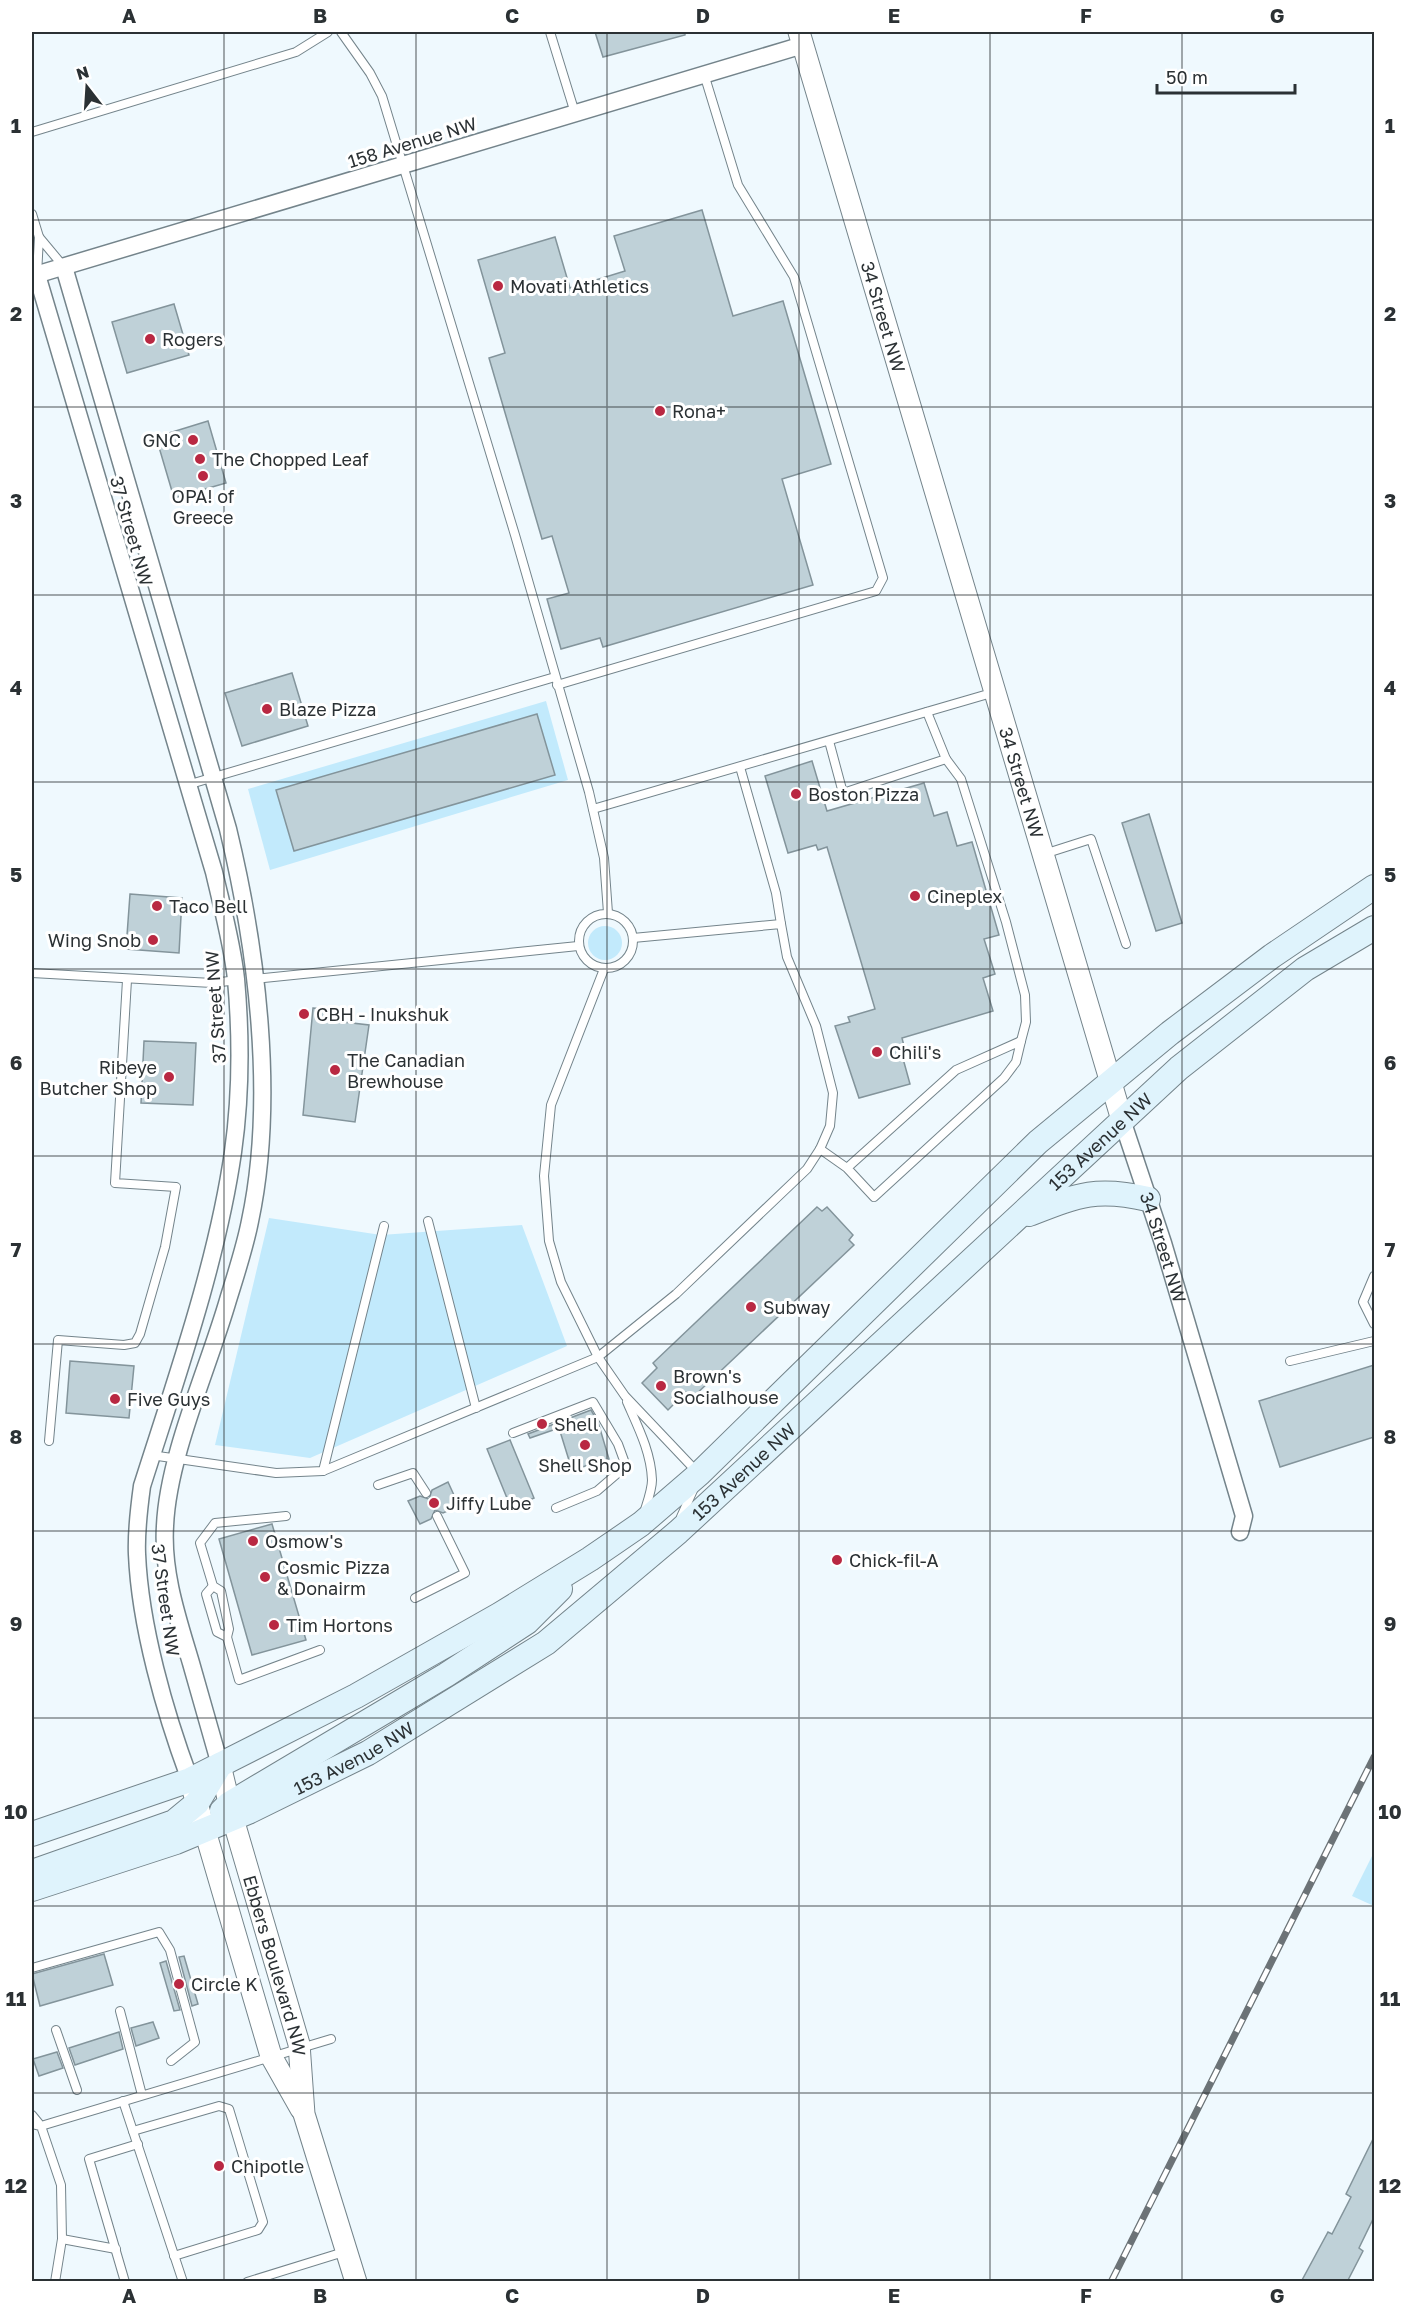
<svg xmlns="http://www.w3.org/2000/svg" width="1406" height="2313" viewBox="0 0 1406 2313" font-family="'Golos Text',sans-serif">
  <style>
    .green { fill: #c2eafc }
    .building { fill: #bfd1d8; stroke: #83949b; stroke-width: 1.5 }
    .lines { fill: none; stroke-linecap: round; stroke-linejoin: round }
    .service-casing { stroke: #74848b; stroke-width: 10 }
    .minor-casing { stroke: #74848b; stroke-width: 19 }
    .tertiary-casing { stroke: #74848b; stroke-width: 23 }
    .secondary-casing { stroke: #74848b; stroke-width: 26 }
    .service { stroke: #fff; stroke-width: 8 }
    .minor { stroke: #fff; stroke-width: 16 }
    .tertiary { stroke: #fff; stroke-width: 21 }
    .secondary { stroke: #dff3fc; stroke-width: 24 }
    .rail-casing { stroke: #6c7377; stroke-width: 7 }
    .rail { stroke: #fff; stroke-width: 4.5; stroke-dasharray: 14; stroke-linecap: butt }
    .grid { fill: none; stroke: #2b3134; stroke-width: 1.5; stroke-opacity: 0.55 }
    .poi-dot { fill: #b92842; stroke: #fff; stroke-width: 2 }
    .labels { text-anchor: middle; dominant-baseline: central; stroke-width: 6; stroke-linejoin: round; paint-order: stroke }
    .street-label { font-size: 18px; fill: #2b3134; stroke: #fff }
    .poi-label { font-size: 18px; fill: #2b3134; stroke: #fff; text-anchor: start }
    .neatline { fill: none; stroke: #2b3134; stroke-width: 2 }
    .grid-label { font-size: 20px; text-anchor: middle; font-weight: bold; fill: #2b3134 }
  </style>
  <rect width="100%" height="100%" fill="#eff9fe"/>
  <g class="green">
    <path d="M546,701L568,780L270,870L248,789Z"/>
    <circle cx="605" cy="943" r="17"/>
    <path d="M269,1218L381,1235L522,1225L567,1346L310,1458L215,1445Z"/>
    <path d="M1374,1852V1906L1352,1896Z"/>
  </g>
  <g class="building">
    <path d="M595,32H685V35L603,57Z"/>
    <path d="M702,210L733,316L783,301L831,464L782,479L813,585L603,647L600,638L561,649L547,599L569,593L552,536L542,539L489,358L505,353L478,260L555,237L570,288L625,271L614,236Z"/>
    <path d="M174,304L189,355L127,373L112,322Z"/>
    <path d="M208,421L226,483L174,498L156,437Z"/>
    <path d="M292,673L308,726L242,746L225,693Z"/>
    <path d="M537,714L555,775L294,851L276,790Z"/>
    <path d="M812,761L827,811L924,783L934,816L947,812L957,846L972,842L999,935L984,939L995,974L983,978L993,1011L902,1038L906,1054L902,1055L910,1084L859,1098L835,1026L850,1022L848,1017L875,1009L827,847L818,850L816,845L788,853L765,776Z"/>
    <path d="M1149,814L1182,923L1156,931L1122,823Z"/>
    <path d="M130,894L182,898L179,953L126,949Z"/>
    <path d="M313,1008L336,1010L335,1021L369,1025L355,1122L303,1115Z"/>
    <path d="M144,1041L196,1043L193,1105L141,1103Z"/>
    <path d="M817,1207L822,1211L827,1207L853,1235L849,1240L854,1245L692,1398L686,1392L668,1410L642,1383L657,1368L653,1363Z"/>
    <path d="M70,1361L134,1366L129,1418L66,1413Z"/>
    <path d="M1374,1365V1437L1280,1467L1259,1401Z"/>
    <path d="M591,1410L598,1422L609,1459L572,1470L559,1428L530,1438L528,1434Z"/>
    <path d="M510,1440L534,1498L511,1508L487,1449Z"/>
    <path d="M448,1482L459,1506L443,1513L435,1510L431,1519L420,1524L408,1501L420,1496L429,1499L432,1490Z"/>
    <path d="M272,1524L306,1640L252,1655L219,1539Z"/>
    <path d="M104,1954L113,1985L40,2006L32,1974Z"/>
    <path d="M184,1956L198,2004L192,2006L179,1957Z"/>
    <path d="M166,1961L180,2010L174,2011L160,1963Z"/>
    <path d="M153,2022L159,2038L136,2046L131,2028Z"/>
    <path d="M119,2032L123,2049L75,2065L69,2048Z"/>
    <path d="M57,2052L63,2068L39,2076L33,2059Z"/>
    <path d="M1374,2137V2217L1359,2248L1363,2251L1347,2282H1301L1328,2232L1332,2234L1351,2197L1346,2194Z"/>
  </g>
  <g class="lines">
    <g class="service-casing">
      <g id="service">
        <path d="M341,32L370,73L382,96L515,535L589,792L604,858L608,913"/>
        <path d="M550,32L575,113"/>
        <path d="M32,132L296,52L328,32"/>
        <path d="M32,214L39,237"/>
        <path d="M37,275L39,237L64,267"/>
        <path d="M557,685L876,591L883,578L794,277L738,185L704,74"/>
        <path d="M829,741L843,793L946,759L927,712"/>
        <path d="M946,759L961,779L1006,922L1025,995L1026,1022L1021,1041"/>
        <path d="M740,767L776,893L781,924"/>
        <path d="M187,785L555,677"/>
        <path d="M593,809L995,692"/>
        <path d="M1044,854L1091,839L1126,944"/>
        <circle cx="606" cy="941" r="27"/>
        <path d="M604,969L551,1105L544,1176L549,1241L561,1282L598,1357L625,1396L698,1473"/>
        <path d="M32,973L212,983L238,980"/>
        <path d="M254,979L578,946"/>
        <path d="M820,1149L847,1168L874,1197L1004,1078L1016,1062L1021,1041L956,1070L847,1168"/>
        <path d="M428,1221L476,1408"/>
        <path d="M1374,1276L1363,1302L1374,1324"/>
        <path d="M1290,1361L1374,1341"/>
        <path d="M627,1402C638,1427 651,1452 652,1480C652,1490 647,1503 644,1513"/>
        <path d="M513,1433L593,1402L618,1444L626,1466L597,1491L556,1508"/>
        <path d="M49,1441L58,1340L124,1345L135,1343L140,1334L165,1247L176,1187L115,1183L127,980"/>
        <path d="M151,1455L276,1473L323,1471L598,1357L676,1294L807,1169L820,1149L830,1126L833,1093L816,1026L787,957L781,924L633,938"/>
        <path d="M323,1471L384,1226"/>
        <path d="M378,1485L413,1473L426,1493"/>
        <path d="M286,1516L215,1523L200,1543L213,1586L221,1591L229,1629L227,1637L239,1680L320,1650"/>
        <path d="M681,1517L694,1488"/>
        <path d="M213,1586L206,1594L217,1632L227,1637"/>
        <path d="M415,1598L465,1573L437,1516"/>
        <path d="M32,1968L159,1932L170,1950L195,2042L171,2061"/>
        <path d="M120,2011L142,2095"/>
        <path d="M56,2030L77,2090"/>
        <path d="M123,2101L183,2282"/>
        <path d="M32,2115L41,2126L331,2039"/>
        <path d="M32,2124L41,2126L61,2185L62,2239L55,2282"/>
        <path d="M133,2131L219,2106L229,2109L263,2222L258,2230L174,2256"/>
        <path d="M62,2239L116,2249"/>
        <path d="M125,2282L89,2159L138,2144"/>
        <path d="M247,2282L347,2251"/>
      </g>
    </g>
    <g class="minor-casing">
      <g id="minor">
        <path d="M64,267L228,829C257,949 276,1099 250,1221C245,1247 236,1274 228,1300C208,1369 168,1456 165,1526C162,1573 178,1619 191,1663C201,1697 210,1731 220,1765"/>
        <path d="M37,275L214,872C222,907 232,942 236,979C241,1035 241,1095 233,1152C217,1263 176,1379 142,1486C139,1508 136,1531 137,1554C140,1626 165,1713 190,1780"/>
        <path d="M32,276L803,45"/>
        <path id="s1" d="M1122,1120L1163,1243L1244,1516L1240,1532"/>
      </g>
    </g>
    <g class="tertiary-casing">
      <g id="tertiary">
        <path id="s2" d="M799,32L1122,1120"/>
        <path id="s3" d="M220,1765L233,1819L299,2044L304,2114L356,2282"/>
        <path d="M193,1790L271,2056L301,2109"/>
      </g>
    </g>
    <g class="secondary-casing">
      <g id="secondary">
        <path d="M1029,1214C1078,1195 1096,1187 1148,1199"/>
        <path d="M222,1811L229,1804L446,1675L527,1622L560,1589"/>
        <path d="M32,1834L190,1780L356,1696L499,1615L590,1559L641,1524L699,1474L1038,1142L1170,1033L1272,956L1374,887"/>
        <path d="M32,1872L174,1822L197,1803L220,1765"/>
        <path id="s4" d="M32,1889L176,1842L248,1812L368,1753L546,1643L678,1532L1179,1068L1305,969L1374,928"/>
      </g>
    </g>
    <use href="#service" class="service"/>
    <use href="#minor" class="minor"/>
    <use href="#tertiary" class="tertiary"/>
    <use href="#secondary" class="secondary"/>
    <g class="rail-casing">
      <path id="rail" d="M1111,2282L1374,1757"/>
    </g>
    <use href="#rail" class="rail"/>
  </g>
  <path class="grid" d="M224,32V2282M416,32V2282M607,32V2282M799,32V2282M990,32V2282M1182,32V2282M32,220H1374M32,407H1374M32,595H1374M32,782H1374M32,969H1374M32,1156H1374M32,1344H1374M32,1531H1374M32,1718H1374M32,1906H1374M32,2093H1374"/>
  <g class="poi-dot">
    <circle cx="498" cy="286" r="6"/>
    <circle cx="150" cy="339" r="6"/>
    <circle cx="660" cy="411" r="6"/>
    <circle cx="193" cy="440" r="6"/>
    <circle cx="200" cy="459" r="6"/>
    <circle cx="203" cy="476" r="6"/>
    <circle cx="267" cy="709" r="6"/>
    <circle cx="796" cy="794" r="6"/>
    <circle cx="915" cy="896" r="6"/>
    <circle cx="157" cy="906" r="6"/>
    <circle cx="153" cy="940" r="6"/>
    <circle cx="304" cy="1014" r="6"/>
    <circle cx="877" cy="1052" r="6"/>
    <circle cx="335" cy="1070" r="6"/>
    <circle cx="169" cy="1077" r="6"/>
    <circle cx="751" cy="1307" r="6"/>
    <circle cx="661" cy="1386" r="6"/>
    <circle cx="115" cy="1399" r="6"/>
    <circle cx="542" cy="1424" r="6"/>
    <circle cx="585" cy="1445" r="6"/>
    <circle cx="434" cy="1503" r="6"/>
    <circle cx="253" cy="1541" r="6"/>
    <circle cx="837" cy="1560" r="6"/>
    <circle cx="265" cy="1577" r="6"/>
    <circle cx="274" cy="1625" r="6"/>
    <circle cx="179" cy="1984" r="6"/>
    <circle cx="219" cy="2166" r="6"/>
  </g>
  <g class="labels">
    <g class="street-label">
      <text transform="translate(412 142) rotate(-17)">158 Avenue NW</text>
      <text stroke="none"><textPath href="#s2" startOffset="297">34 Street NW</textPath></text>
      <text transform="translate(132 531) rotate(74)">37 Street NW</text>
      <text stroke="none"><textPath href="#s2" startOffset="783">34 Street NW</textPath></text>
      <text transform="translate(215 1007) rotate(-94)">37 Street NW</text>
      <text stroke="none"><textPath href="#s4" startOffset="1320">153 Avenue NW</textPath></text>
      <text stroke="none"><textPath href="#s1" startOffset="134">34 Street NW</textPath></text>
      <text stroke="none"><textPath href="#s4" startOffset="834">153 Avenue NW</textPath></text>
      <text transform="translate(166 1600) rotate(82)">37 Street NW</text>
      <text stroke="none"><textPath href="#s4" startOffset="348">153 Avenue NW</textPath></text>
      <text stroke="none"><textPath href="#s3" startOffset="208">Ebbers Boulevard NW</textPath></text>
    </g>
    <g class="poi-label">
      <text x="510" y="286">Movati Athletics</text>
      <text x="162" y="339">Rogers</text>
      <text x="672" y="411">Rona+</text>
      <text x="181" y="440" text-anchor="end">GNC</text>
      <text x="212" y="459">The Chopped Leaf</text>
      <text x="203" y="496" text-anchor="middle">OPA! of<tspan x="203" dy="21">Greece</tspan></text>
      <text x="279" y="709">Blaze Pizza</text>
      <text x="808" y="794">Boston Pizza</text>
      <text x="927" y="896">Cineplex</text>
      <text x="169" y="906">Taco Bell</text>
      <text x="141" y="940" text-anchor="end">Wing Snob</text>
      <text x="316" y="1014">CBH - Inukshuk</text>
      <text x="889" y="1052">Chili's</text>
      <text x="347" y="1060">The Canadian<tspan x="347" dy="21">Brewhouse</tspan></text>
      <text x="157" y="1067" text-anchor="end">Ribeye<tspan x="157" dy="21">Butcher Shop</tspan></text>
      <text x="763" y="1307">Subway</text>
      <text x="673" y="1376">Brown's<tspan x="673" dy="21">Socialhouse</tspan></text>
      <text x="127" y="1399">Five Guys</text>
      <text x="554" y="1424">Shell</text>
      <text x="585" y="1465" text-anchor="middle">Shell Shop</text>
      <text x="446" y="1503">Jiffy Lube</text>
      <text x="265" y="1541">Osmow's</text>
      <text x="849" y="1560">Chick-fil-A</text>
      <text x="277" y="1567">Cosmic Pizza<tspan x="277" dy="21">&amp; Donairm</tspan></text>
      <text x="286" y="1625">Tim Hortons</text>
      <text x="191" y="1984">Circle K</text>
      <text x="231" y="2166">Chipotle</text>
    </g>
  </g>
  <rect width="1406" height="2313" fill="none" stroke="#ffffff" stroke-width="66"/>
  <g transform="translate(87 87) rotate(343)" stroke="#ffffff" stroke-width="4.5" paint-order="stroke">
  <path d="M0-4.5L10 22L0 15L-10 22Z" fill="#2b3134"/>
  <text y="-9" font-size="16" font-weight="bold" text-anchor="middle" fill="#2b3134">N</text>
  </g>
  <path d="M1157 84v9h138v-9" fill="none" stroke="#2b3134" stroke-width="3"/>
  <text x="1166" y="84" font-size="18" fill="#2b3134" stroke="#ffffff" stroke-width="4.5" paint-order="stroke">50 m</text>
  <rect x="33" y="33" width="1340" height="2247" class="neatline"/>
  <g class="grid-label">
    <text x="129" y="23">A</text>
    <text x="320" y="23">B</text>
    <text x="512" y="23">C</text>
    <text x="703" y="23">D</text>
    <text x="894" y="23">E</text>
    <text x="1086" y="23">F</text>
    <text x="1277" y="23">G</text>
    <text x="16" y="133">1</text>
    <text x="1390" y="133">1</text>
    <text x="16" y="321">2</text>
    <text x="1390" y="321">2</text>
    <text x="16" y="508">3</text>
    <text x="1390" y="508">3</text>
    <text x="16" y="695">4</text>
    <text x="1390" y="695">4</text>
    <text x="16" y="882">5</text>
    <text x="1390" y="882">5</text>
    <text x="16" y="1070">6</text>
    <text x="1390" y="1070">6</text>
    <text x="16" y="1257">7</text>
    <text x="1390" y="1257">7</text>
    <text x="16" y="1444">8</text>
    <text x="1390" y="1444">8</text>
    <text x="16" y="1631">9</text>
    <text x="1390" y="1631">9</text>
    <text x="16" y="1819">10</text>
    <text x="1390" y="1819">10</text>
    <text x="16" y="2006">11</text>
    <text x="1390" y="2006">11</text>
    <text x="16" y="2193">12</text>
    <text x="1390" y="2193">12</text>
    <text x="129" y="2303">A</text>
    <text x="320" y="2303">B</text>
    <text x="512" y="2303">C</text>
    <text x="703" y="2303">D</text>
    <text x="894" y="2303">E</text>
    <text x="1086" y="2303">F</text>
    <text x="1277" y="2303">G</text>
  </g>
</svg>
